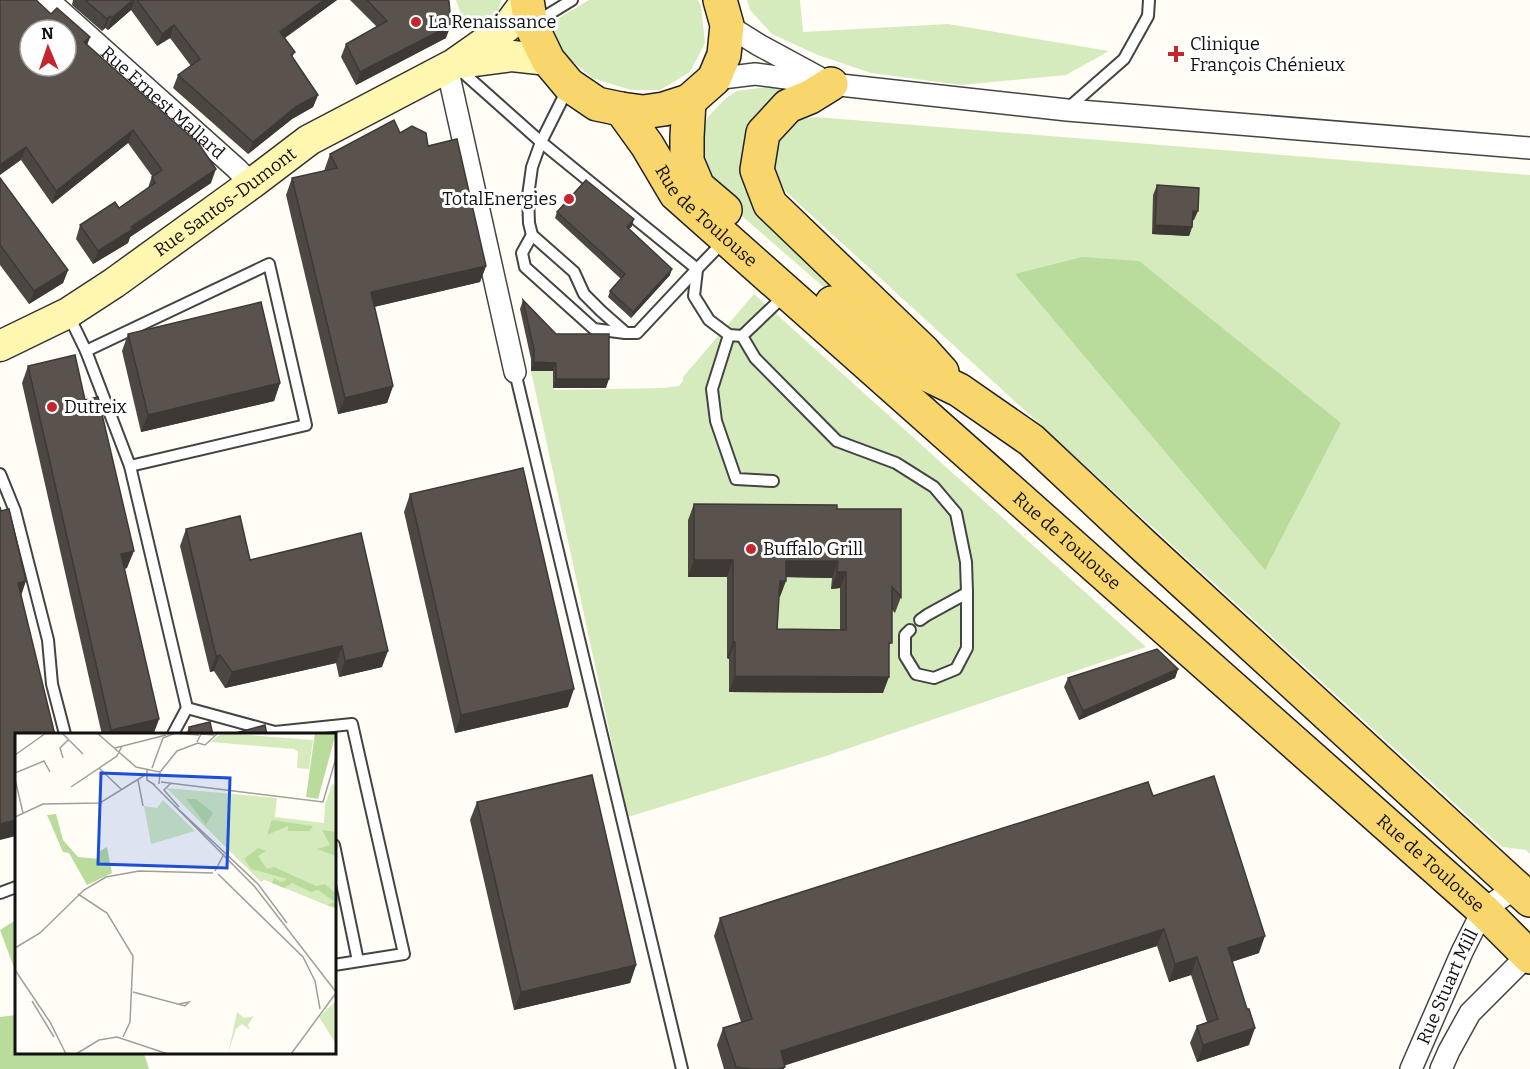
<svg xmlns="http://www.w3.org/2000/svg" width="1530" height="1069" viewBox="0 0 1530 1069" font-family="Bitter,serif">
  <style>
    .green { fill: #d5ebbd }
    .forest { fill: #b9dc9c }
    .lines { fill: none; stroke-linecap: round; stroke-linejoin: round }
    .lane-casing { stroke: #444; stroke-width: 14 }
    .street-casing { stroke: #444; stroke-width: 24 }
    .secondary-casing { stroke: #333; stroke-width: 33 }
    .primary-casing { stroke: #222; stroke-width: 36 }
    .lane { stroke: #fff; stroke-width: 10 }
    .street { stroke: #fff; stroke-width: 21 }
    .secondary { stroke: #fff6b0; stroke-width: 30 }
    .primary { stroke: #f9d66b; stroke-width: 33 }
    .wall { fill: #4d4742; fill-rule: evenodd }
    .shaded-wall { fill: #3f3936 }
    .building { fill: #5a524d; stroke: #3f3936; stroke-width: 1.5; fill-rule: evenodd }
    .poi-dot { fill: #c4262e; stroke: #fff; stroke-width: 2 }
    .labels { text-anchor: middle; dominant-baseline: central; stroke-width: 6; stroke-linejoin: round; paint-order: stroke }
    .poi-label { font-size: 18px; fill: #111; stroke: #fff; text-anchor: start }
    .street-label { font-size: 18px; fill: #111; stroke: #fff }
    .inset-road { fill: none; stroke: #a09f9a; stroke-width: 1.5 }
    .view { fill: #1d4ed8; fill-opacity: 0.15; stroke: #1d4ed8; stroke-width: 3 }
    .inset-edge { fill: none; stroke: #111; stroke-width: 3 }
  </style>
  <rect width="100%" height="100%" fill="#fffdf5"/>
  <g class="green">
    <path d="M456,0H501V1L498,13L467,31Z"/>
    <path d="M589,0H698L701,6L705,43L690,72L660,90H631L592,78L564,54L549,24Z"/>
    <path d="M747,0H800L803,32L948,24L1109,51L1066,75L961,85L871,73L818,55L772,34L750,10Z"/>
    <path d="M772,86L779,89L775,99L746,166L880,336L720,197L701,171L699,147L707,118L726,98L737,91Z"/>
    <path d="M816,117L1530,175V854L1526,850L1502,847L785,191L774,166L776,146L787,130L800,119Z"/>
    <path d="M754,294L1146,647L826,756L628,817L531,371H553L554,390L663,388L679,386L683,381V377Z"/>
  </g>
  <g class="forest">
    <path d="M1082,257L1139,261L1341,423L1265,570L1015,274Z"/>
    <path d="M16,920V973L0,930Z"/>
    <path d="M16,1015V1052L144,1053L149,1069H0V1017Z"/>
  </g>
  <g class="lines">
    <g class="lane-casing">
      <g id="lane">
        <path d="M536,22L572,0"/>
        <path d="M459,69L541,142L532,167L528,196L529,223L532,235L574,272L584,294L601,311L626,333H637L697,269"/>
        <path d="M568,88L541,142L697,269L725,240"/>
        <path d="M1067,109L1124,59L1148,16L1149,0"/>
        <path d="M532,235L522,253L525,267L594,329L625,333"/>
        <path d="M697,270L694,296L709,320L729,335L742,336L785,295"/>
        <path d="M69,316L86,351L130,466L187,708L275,732L352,724L404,954L334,965"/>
        <path d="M729,335L712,389L716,421L736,479L773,481"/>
        <path d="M742,336L755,358L837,441L896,463L934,487L956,513L966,562L967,593"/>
        <path d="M86,351L269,264L306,425L130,466"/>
        <path d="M515,372L682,1069"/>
        <path d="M0,474L15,511L48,640L52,684L65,734"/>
        <path d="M910,630L905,635V656L916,674L934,678L956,669L967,648V593L927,615L920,620"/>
        <path d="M173,734L187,708"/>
        <path d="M334,845L358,961"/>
        <path d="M0,893L16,887"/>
      </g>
    </g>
    <g class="street-casing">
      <g id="street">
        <path id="s1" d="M48,0L237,169L251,184"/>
        <path d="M727,25L759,45L818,77"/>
        <path d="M447,67L515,372"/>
        <path d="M714,79L755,74L831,84L1067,110L1530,148"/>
        <path id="s2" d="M1411,1069L1462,952L1483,910L1517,887"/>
        <path d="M1441,1069L1449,1051L1470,1013L1528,955L1530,946"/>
      </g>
    </g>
    <g class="secondary-casing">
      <g id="secondary">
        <path d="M460,63L512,56L548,60"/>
        <path id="s3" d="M0,346L68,313L114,283L251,184L309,140L454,64L508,26L527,0"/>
      </g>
    </g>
    <g class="primary-casing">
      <g id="primary">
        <path d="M527,0L531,25L548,60L569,85L597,104L621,109L643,112L664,109L689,101L714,79L724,55L727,25L720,0"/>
        <path d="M831,84L810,97L788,106L763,133L757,170L770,204L924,352L942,372"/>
        <path d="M689,101L687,137V161L698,187L725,210"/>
        <path id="s4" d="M621,109L647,145L676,194L1483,910L1530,957"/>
        <path d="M832,303L901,362L959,390L1031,440L1144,546L1530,900"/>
      </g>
    </g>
    <use href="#lane" class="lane"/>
    <use href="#street" class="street"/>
    <use href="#secondary" class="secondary"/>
    <use href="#primary" class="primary"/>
  </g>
  <g class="wall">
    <path d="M73,0H337L285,38L295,52L292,57L318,95L313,107L292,119L248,154L173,88L178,75L191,66L170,38L157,46L131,10L108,30L105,28L102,31L72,5Z"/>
    <path d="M350,0H448L446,38L356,85L341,57L346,44L377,27Z"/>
    <path d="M51,14L90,37L87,45L211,183L130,237L128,243L93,264L76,239L80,225L119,208L148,188L152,176L128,143L52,204L21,160Z"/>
    <path d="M400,133L428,146L486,266L480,282L374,307L393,386L387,403L338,414L286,195L292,178L324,171L330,154Z"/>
    <path d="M0,178L68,270L63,283L29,304L0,265Z"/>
    <path d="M1157,185L1194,220H1193L1192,227L1189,236L1152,234L1153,195Z"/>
    <path d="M557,212L632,226L629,229L670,275L631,318L608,297L610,291L621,279L555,218Z"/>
    <path d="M523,300L606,388H553V371H531V359L520,309Z"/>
    <path d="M128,334L280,383L274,401L141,432L122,351Z"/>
    <path d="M28,366L85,400L127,568L124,569L159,719L153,735H102L22,383Z"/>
    <path d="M410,494L568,707L455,733L404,512Z"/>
    <path d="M694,504L837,509L901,597L895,613L892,610L889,649L883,693L729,692V659L727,658V577H688V520ZM786,577L832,578L831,589L840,588V630L777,629L779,597Z"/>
    <path d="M186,529L250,560L382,667L339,677L336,663L225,688L214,671L210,672L180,546Z"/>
    <path d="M1178,669L1175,678L1079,720L1064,687L1068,678Z"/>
    <path d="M189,727L213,735H186Z"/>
    <path d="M1153,796L1259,953L1232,962L1249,1045L1197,1062L1190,1043L1197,1026L1207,1022L1191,975L1169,982L1157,946L785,1065L784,1069H724L717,1045L723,1028L741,1022L714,936L720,918Z"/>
    <path d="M477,802L636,965L630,983L514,1010L470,820Z"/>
  </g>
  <g class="shaded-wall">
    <path d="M133,0H135L131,10L108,30L112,18Z"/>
    <path d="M324,0H337L276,44L280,32Z"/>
    <path d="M110,16L105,28L102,31L107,19Z"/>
    <path d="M174,25L170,38L157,46L162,34Z"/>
    <path d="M451,25L446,38L356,85L360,72Z"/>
    <path d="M90,37L85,50L84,42Z"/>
    <path d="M318,95L313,107L292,119L248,154L253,142L297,106Z"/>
    <path d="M133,130L128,143L52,204L56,191Z"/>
    <path d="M26,147L21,160L0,175V165Z"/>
    <path d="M216,169L211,183L130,237L128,243L93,264L98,251L131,227Z"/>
    <path d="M1193,211H1198L1194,220H1190Z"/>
    <path d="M634,219L632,226L625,233L627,227Z"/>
    <path d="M1155,225L1192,227L1189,236L1152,234Z"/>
    <path d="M486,266L480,282L365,309L371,292Z"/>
    <path d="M672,269L670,275L631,318L633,312Z"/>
    <path d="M68,270L63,283L29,304L34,291Z"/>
    <path d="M534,362L556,363L553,371H531Z"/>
    <path d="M556,379H609L606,388H553Z"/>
    <path d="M280,383L274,401L141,432L148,415Z"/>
    <path d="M393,386L387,403L338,414L345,398Z"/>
    <path d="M134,551L127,568L115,571L121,554Z"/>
    <path d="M694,560H733L727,577H688Z"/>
    <path d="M786,561H838L832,578L780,577Z"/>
    <path d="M837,572H846L840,588L831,589Z"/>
    <path d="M26,581L20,599L18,583Z"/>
    <path d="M780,581H786L780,597H774Z"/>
    <path d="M733,642H735L729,659L727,658Z"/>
    <path d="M342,646L336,663L225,688L232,672Z"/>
    <path d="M388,651L382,667L339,677L345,661Z"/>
    <path d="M220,655L214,671L210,672L216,656Z"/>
    <path d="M1178,669L1175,678L1079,720L1083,711Z"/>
    <path d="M735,676L889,677L883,693L729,692Z"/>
    <path d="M574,689L568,707L455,733L461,715Z"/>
    <path d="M159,719L153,735H109L111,730Z"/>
    <path d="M16,820V836L0,840V824Z"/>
    <path d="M1164,929L1157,946L774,1069L781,1051Z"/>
    <path d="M1265,936L1259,953L1221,965L1228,948Z"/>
    <path d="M1197,957L1191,975L1169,982L1175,964Z"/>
    <path d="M636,965L630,983L514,1010L521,992Z"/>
    <path d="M1255,1028L1249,1045L1197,1062L1203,1045Z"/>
  </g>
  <g class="building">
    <path d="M0,0H36L51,14L57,8L90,37L84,42L199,144L216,169L131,227L133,229L98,251L80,225L115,202L119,208L155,183L152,177L162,170L133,130L56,191L26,147L0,165ZM30,30H66V66H30Z"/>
    <path d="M85,0H133L112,18L110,16L107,19Z"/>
    <path d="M137,0H324L280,32L295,52L291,55L318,95L297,106L253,142L178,75L200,59L174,25L162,34Z"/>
    <path d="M367,0H448L449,1L451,25L360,72L346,44L387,21Z"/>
    <path d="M394,120L400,133L412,126L426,133L428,146L457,139L486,266L371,292L393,386L345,398L292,178L337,168L330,154Z"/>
    <path d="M0,178L68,270L34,291L0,245Z"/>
    <path d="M586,180L634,219L627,227L672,269L633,312L610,291L625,274L557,212Z"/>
    <path d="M1157,185L1199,188L1198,211H1193L1192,227L1155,225Z"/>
    <path d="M523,300L556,334H609V379H556V363L534,362V350Z"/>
    <path d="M261,302L280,383L148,415L128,334Z"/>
    <path d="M75,355L85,400L98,397L134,551L121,554L159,719L111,730L28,366Z"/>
    <path d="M523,468L574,689L461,715L410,494Z"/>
    <path d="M694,504L837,505V509H901V597L892,587V643H889V677L735,676V642H733V560H694ZM786,561H838L837,572H846V630L777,629L780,581H786Z"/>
    <path d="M0,507L1,511L9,509L26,581L18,583L55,735H16V820L0,824Z"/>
    <path d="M240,516L250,560L361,533L388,651L345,661L342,646L232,672L220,655L216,656L186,529Z"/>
    <path d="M1157,649L1178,669L1083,711L1068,678Z"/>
    <path d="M210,722L213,735H191L189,727Z"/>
    <path d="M265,725L267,735H228Z"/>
    <path d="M592,775L636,965L521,992L477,802Z"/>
    <path d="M1214,776L1265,936L1228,948L1247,1009H1249L1255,1028L1203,1045L1197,1026L1218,1019L1197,957L1175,964L1164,929L781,1051L785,1067L778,1069H750L736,1067L723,1028L752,1019L720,918L1148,782L1153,796Z"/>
  </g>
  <g class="poi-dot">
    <circle cx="416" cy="22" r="6"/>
    <path d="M1173 45h6v6h6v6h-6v6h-6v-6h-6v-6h6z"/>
    <circle cx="569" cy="199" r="6"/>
    <circle cx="52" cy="407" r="6"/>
    <circle cx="751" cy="549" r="6"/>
  </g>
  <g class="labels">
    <g class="poi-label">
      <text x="428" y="22">La Renaissance</text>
      <text x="1190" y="44">Clinique<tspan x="1190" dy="21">François Chénieux</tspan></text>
      <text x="557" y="199" text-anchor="end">TotalEnergies</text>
      <text x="64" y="407">Dutreix</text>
      <text x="763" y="549">Buffalo Grill</text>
    </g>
    <g class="street-label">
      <text stroke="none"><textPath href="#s1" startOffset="154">Rue Ernest Mallard</textPath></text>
      <text stroke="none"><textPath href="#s3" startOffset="268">Rue Santos-Dumont</textPath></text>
      <text stroke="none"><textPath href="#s4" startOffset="138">Rue de Toulouse</textPath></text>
      <text stroke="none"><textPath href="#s4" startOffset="624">Rue de Toulouse</textPath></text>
      <text stroke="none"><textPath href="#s4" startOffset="1110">Rue de Toulouse</textPath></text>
      <text stroke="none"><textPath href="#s2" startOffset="90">Rue Stuart Mill</textPath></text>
    </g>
  </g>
  <g transform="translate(15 733)">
    <rect width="321" height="321" fill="#fffdf5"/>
    <path d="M207,0L298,7L294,36L282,35L283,19L279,16L195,9ZM317,51L321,52V176L250,147L246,149L151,55L262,65L260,84L309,90L310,72ZM148,67L180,98L136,111L129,73L142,75ZM321,268V311L304,284ZM222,279L229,285L239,283L233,292L235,297L227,291L221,296L213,321Z" fill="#d5ebbd"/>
    <path d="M300,0H321L303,66L291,64ZM171,66H181L198,80L191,92ZM41,81L48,107L63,124L85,126L83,119L92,114L97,140L72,152L54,120L48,119L32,82ZM257,87L290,92L298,93L295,98H273V93L252,102ZM307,97L321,99V123L302,116L315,112ZM243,115L251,118L243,123L252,136L259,134L301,153L310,151L319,159L321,174L312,172L320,169L303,157L296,159L277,150L269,155L257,150L259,145L266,149L272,146L236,136L229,126Z" fill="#b9dc9c"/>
    <path class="inset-road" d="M47,0L68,21M82,0L121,34L145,39L144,51M182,9L186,1L199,2M100,15L151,2M0,22L31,0M48,25L45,15L54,6M84,35L106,56M137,35L148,5L160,0L184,2M132,37V47L140,52M145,39L162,18L183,10L190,12L203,0M0,40L29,28L35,39M0,46L8,80M123,47L128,73M146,49L308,69L321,25M156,50L149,57L164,74M138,51L240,154L321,259M56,54L102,23L107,13M160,73L243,151L272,190M0,84L28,71L85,70L130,42M200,138L209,121M203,141L288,224L300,248L305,276M63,161L92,180L118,223L115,289L108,304M0,215L25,200L69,157L91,144L124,138L198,140M0,237L35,289L51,321M118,259L170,273L174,269L164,271M17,268L39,304M61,321L84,307L102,304L153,321M276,321L321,260"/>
    <path class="view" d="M86,40L215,45L212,135L83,131Z"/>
    <rect width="321" height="321" class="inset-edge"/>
  </g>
  <g transform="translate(48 48) rotate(358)"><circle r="28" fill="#ffffff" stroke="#a0a0a0" stroke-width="1.5"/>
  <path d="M0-4.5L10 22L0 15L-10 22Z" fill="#c4262e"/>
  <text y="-9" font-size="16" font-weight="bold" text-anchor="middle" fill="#111111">N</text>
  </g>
</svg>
